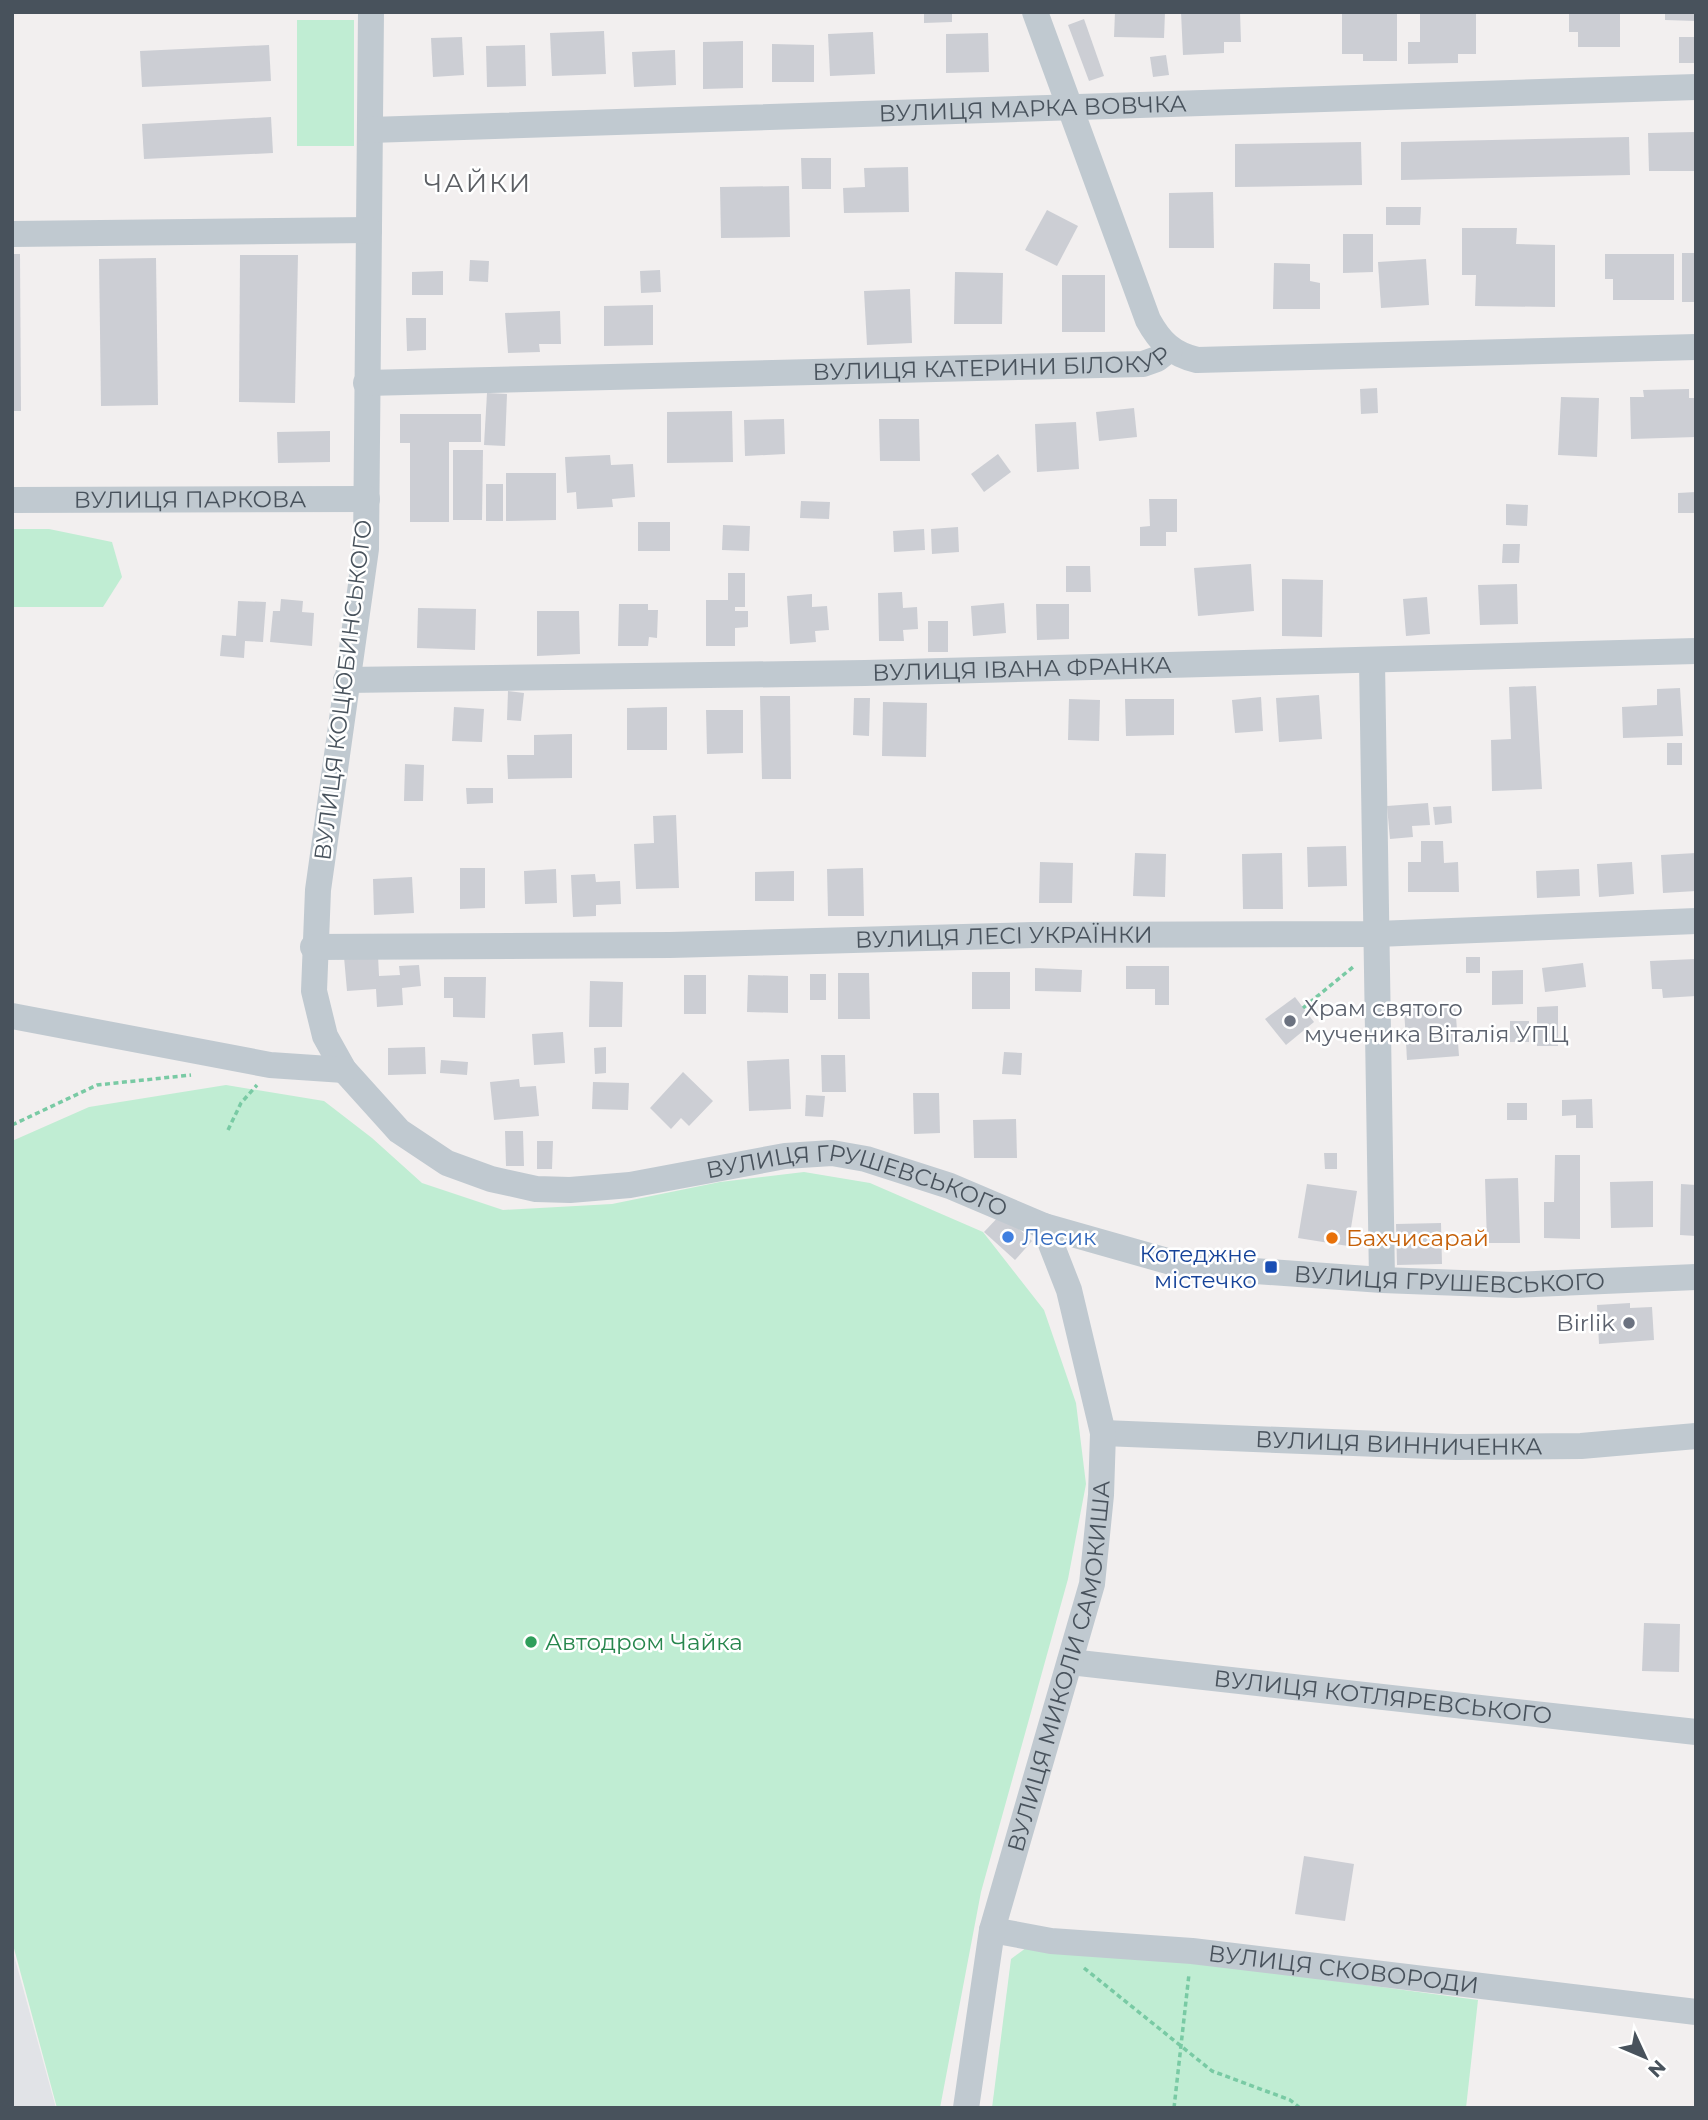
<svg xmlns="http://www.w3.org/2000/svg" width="1708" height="2120" viewBox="0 0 1708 2120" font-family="Montserrat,sans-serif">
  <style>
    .airport { fill: #e1e3e7 }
    .green { fill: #c0edd3 }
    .building { fill: #ccced4 }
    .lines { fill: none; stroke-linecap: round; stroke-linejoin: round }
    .path { stroke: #79caa4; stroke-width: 3.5; stroke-dasharray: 5 3.5; stroke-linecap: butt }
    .minor { stroke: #c0c9d0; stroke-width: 26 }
    .worship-dot { fill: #6b7280; stroke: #fff; stroke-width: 2.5 }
    .shop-dot { fill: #3f7fe0; stroke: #fff; stroke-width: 2.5 }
    .food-dot { fill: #e8710a; stroke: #fff; stroke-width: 2.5 }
    .transit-dot { fill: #1a4fb4; stroke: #fff; stroke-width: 2.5 }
    .leisure-dot { fill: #2e9e5b; stroke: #fff; stroke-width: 2.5 }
    .labels { text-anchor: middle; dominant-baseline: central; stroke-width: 5; stroke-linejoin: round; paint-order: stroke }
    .street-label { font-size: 23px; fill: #48525c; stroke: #fff }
    .worship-label { font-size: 23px; fill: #5b616d; stroke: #fff; text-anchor: start }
    .shop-label { font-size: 23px; fill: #366cbe; stroke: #fff; text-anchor: start }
    .food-label { font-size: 23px; fill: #c56008; stroke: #fff; text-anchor: start }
    .transit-label { font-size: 23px; fill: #164399; stroke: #fff; text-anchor: end }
    .leisure-label { font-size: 23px; fill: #27864d; stroke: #fff; text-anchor: start }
    .quarter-label { font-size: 26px; letter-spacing: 2px; fill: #5c5f64; stroke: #fff }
  </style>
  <rect width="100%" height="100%" fill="#f2efef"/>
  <path class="airport" d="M12,1948L56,2108H12Z"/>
  <g class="green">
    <rect x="297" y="20" width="57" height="126"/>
    <path d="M49,529L112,542L122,577L103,607H12V529Z"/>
    <path d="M226,1085L324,1101L372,1138L422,1183L503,1210L612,1204L720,1182L804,1172L870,1183L983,1232L1044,1310L1076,1403L1086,1484L1068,1579L981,1892L940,2108H57L12,1941V1141L89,1107Z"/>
    <path d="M1026,1948L1180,1960L1478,2000L1466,2108H992L1011,1959Z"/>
  </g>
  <g class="building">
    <path d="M924,12H952V22L924,23Z"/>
    <path d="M1115,12H1165L1164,38L1114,37Z"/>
    <path d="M1181,12H1240L1241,42H1224V53L1183,55Z"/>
    <path d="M1342,12H1397V61H1363V54H1342Z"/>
    <path d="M1420,12H1476V54H1458V63L1408,64V42H1420Z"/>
    <path d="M1569,12H1620V47H1578V32H1569Z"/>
    <path d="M1665,12H1696V21L1665,20Z"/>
    <path d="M1084,19L1104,76L1089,81L1068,25Z"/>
    <path d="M604,31L606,74L552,76L550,33Z"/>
    <path d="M873,32L875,74L830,76L828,34Z"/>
    <path d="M988,33L989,72L946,73V34Z"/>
    <path d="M462,37L464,75L433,77L431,38Z"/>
    <rect x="1679" y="37" width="17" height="26"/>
    <path d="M743,41V88L703,89V42Z"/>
    <path d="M772,44L814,45V82H772Z"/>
    <path d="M269,45L271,81L142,87L140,51Z"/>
    <path d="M525,45L526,86L487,87L486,46Z"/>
    <path d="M675,50L676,85L634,87L632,52Z"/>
    <path d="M1166,55L1169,75L1153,77L1150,57Z"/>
    <path d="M271,117L273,153L144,159L142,124Z"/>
    <path d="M1696,132V171H1649L1648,133Z"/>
    <path d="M1629,137L1630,175L1401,180V142Z"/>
    <path d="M1361,142L1362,185L1235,187V144Z"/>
    <path d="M801,158H831V189H802Z"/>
    <path d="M908,167L909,212L844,213L843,188L865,187L864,168Z"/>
    <path d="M789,186L790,237L721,238L720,187Z"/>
    <path d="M1213,192L1214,248H1169V193Z"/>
    <path d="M1386,207H1421L1420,225H1386Z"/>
    <path d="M1047,210L1078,226L1057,266L1025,250Z"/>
    <path d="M1462,228H1517L1516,244L1555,245V307L1475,306L1476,275H1462Z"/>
    <path d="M1343,234H1373V272L1343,273Z"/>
    <rect x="1682" y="253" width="14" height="49"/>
    <path d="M12,254H20L21,411H12Z"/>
    <path d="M1605,254H1674V300H1613V279H1605Z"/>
    <path d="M240,255H298L295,403L239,402Z"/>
    <path d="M156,258L158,405L101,406L99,259Z"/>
    <path d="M1426,259L1429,305L1381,308L1378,262Z"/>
    <path d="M470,260L489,261L488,282L469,281Z"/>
    <path d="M1274,263L1310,264V281L1320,283V309H1273Z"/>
    <path d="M660,270L661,292L641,293L640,271Z"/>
    <path d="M443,271V295H412V272Z"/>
    <path d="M955,272L1003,273L1002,324H954Z"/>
    <rect x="1062" y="275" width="43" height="57"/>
    <path d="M910,289L912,343L867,345L864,291Z"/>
    <path d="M653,305V345L604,346V306Z"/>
    <path d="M560,311L561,344H539L540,352L508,353L505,313Z"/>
    <path d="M406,318H426V350L407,351Z"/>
    <path d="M1377,388L1378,413L1361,414L1360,389Z"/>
    <path d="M1689,389V398H1696V437L1631,439L1630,397H1644L1643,390Z"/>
    <path d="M487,393L507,394L505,446L484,445Z"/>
    <path d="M1561,397L1599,398L1597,457L1558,455Z"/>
    <path d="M1134,408L1137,437L1099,441L1096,412Z"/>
    <path d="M732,411L733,462L667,463V412Z"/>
    <path d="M400,414H481V442H449V522H410V443H400Z"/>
    <path d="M784,419L785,454L745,456L744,420Z"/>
    <path d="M879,419H919L920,461H880Z"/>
    <path d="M1076,422L1079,469L1037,472L1035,424Z"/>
    <path d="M330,431V462L278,463L277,432Z"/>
    <path d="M453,450H483L482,520H453Z"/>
    <path d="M998,454L1011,472L984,492L971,474Z"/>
    <path d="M610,455L611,465L633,464L635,497L612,499L613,507L577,509L576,492L567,493L565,457Z"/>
    <path d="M506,473H556V520L506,521Z"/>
    <rect x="486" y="484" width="17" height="37"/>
    <path d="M1696,492V513H1678V493Z"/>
    <path d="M1149,499H1177V532H1166V546H1140V527L1150,526Z"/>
    <path d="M801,501L830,502L829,519L800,518Z"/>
    <path d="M1506,504L1528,505L1527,526L1506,525Z"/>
    <rect x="638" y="522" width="32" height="29"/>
    <path d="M723,525L750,526L749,551L722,550Z"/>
    <path d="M958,527L959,552L932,554L931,529Z"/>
    <path d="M924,529L925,550L894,552L893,531Z"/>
    <path d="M1503,544H1520L1519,563H1502Z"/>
    <path d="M1251,564L1254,611L1198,616L1194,568Z"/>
    <path d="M1066,566H1090L1091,592H1066Z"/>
    <path d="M728,573H745V607H735V611H748V627L735,628V646H706V600H728Z"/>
    <path d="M1282,579L1323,580L1322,637L1282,636Z"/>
    <path d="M1517,584L1518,624L1480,625L1478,585Z"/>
    <path d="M902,592L903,608L917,607L918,629L903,630L904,641H879L878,593Z"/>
    <path d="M812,594V607L827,606L829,630L815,631L816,642L790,644L787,596Z"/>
    <path d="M1427,597L1430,634L1406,636L1403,599Z"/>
    <path d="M281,599L303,601L302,612L314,613L312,646L270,642L273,611H280Z"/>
    <path d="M238,601L266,602L263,642L245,641L244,658L220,656L222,635L236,636Z"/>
    <path d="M1004,603L1006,633L973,636L971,606Z"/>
    <path d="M619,604H648V610H658L657,638L649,637L648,646H618Z"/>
    <path d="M1036,604H1069V639L1037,640Z"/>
    <path d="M418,608L476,609L475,650L417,648Z"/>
    <path d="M537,611H579L580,654L537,656Z"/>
    <rect x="928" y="621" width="20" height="31"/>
    <path d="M1536,686L1542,789L1492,791L1491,740L1511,739L1509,687Z"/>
    <path d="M1680,688L1683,736L1623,738L1622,707L1657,705V689Z"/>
    <path d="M508,691L524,693L521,721L507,720Z"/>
    <path d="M1319,695L1322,739L1279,742L1276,698Z"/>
    <path d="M760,696H790L791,779H762Z"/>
    <path d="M1261,697L1263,731L1235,733L1232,700Z"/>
    <path d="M854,698H870L869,736L853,735Z"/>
    <path d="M1069,699L1100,700L1099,741L1068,740Z"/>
    <path d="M1125,699H1174V735L1126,736Z"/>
    <path d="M883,702L927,703L926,757L882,756Z"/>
    <path d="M454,707L484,709L482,742L452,741Z"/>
    <path d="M667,707V750H627V708Z"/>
    <path d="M706,710H743V753L707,754Z"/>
    <path d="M572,734V778L508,779L507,755H534V735Z"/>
    <rect x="1667" y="743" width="15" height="22"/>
    <path d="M405,764L424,765L423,801H404Z"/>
    <path d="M466,788H493V803L467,804Z"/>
    <path d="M1428,803L1430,825L1412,826L1413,837L1390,839L1387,806Z"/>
    <path d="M1451,806L1452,823L1435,825L1433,807Z"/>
    <path d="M676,815L679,888L636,889L634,844L654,843L653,816Z"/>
    <path d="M1421,841H1443L1444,863L1458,862L1459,892H1408V862H1421Z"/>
    <path d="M1346,846L1347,886L1308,887L1307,847Z"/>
    <path d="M1135,853L1166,854L1165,897L1133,896Z"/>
    <path d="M1282,853L1283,909H1243L1242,854Z"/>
    <path d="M1696,853V891L1663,893L1661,855Z"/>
    <path d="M1040,862L1073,863L1072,903H1039Z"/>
    <path d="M1632,862L1634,894L1599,897L1597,864Z"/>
    <path d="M460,868H485V908L460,909Z"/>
    <path d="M863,868L864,916H828L827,869Z"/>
    <path d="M556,869L557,903L525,904L524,871Z"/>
    <path d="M1579,869L1580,896L1537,898L1536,871Z"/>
    <path d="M794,871V901H755V872Z"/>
    <path d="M595,874L596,882L620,881L621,904L596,905V916L573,917L571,875Z"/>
    <path d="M412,877L414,913L374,915L373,879Z"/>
    <path d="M378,955L379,976L400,975L399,966L419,965L421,986L402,988L403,1005L377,1007L376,989L347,991L344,957Z"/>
    <rect x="1466" y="957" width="14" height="16"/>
    <path d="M1696,959V996L1663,998L1662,989H1652L1650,961Z"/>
    <path d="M1583,963L1586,987L1545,992L1542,968Z"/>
    <path d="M1126,966H1169V1005H1155V989H1126Z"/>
    <path d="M1035,968L1082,970L1081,992L1035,991Z"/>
    <path d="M1523,970V1004L1492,1005V971Z"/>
    <rect x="972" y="972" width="38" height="37"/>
    <path d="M838,973H869L870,1019H838Z"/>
    <rect x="810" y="974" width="16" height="26"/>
    <rect x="684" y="975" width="22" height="39"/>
    <path d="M748,975L788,976V1013L747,1012Z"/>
    <path d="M444,977H486L485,1018L453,1017V998H444Z"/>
    <path d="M590,981L623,982L622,1027H589Z"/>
    <path d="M1295,997L1314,1022L1286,1045L1265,1019Z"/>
    <path d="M1455,1004L1459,1056L1407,1060L1404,1008Z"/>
    <path d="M1558,1006V1046H1537V1007Z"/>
    <rect x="1510" y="1021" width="19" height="21"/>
    <path d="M563,1032L565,1063L534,1065L532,1034Z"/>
    <path d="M425,1047L426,1074L388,1075V1048Z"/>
    <path d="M606,1047V1073L595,1074L594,1048Z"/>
    <path d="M1004,1052L1022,1053L1021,1075L1002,1074Z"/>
    <path d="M821,1055H845L846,1092H822Z"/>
    <path d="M789,1059L791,1109L749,1111L747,1061Z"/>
    <path d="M441,1060L468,1062L467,1075L440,1073Z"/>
    <path d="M683,1072L713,1101L689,1126L681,1118L671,1129L650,1108Z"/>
    <path d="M519,1079L520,1087L536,1086L539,1116L494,1120L490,1082Z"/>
    <path d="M593,1082L629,1083L628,1110L592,1109Z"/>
    <path d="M913,1093H939L940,1133L914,1134Z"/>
    <path d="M806,1095L825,1096L823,1117L805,1116Z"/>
    <path d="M1592,1099L1593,1128H1576V1115L1562,1116V1100Z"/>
    <rect x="1507" y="1103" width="20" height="17"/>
    <path d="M1016,1119L1017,1158H974L973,1120Z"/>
    <path d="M505,1131H523L524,1166H506Z"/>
    <path d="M537,1141H553L552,1169H537Z"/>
    <path d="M1324,1153H1337V1169H1325Z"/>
    <path d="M1555,1155H1580V1239L1544,1238V1202H1554Z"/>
    <path d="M1518,1178L1520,1243H1487L1485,1179Z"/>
    <path d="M1653,1181V1227L1611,1228L1610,1182Z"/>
    <path d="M1307,1184L1357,1191L1348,1246L1298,1238Z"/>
    <path d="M1681,1184L1696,1185V1236L1680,1235Z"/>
    <path d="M1002,1213L1032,1241L1015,1260L984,1232Z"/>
    <path d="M1441,1223L1442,1264L1397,1265L1396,1224Z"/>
    <path d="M1630,1303V1308L1652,1307L1654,1340L1599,1344L1597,1305Z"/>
    <path d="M1644,1623L1680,1624L1679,1672L1642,1671Z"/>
    <path d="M1304,1856L1354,1864L1345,1921L1295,1914Z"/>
  </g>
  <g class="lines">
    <g class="path">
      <path d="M1303,1008L1353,967"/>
      <path d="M12,1125L97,1085L191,1075"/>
      <path d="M228,1130L241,1103L257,1085"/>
      <path d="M1084,1968L1212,2071L1290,2100L1300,2108"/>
      <path d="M1174,2108L1189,1974"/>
    </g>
    <g class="minor">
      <path id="s1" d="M371,12L366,549L318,890L314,991L325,1036L344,1070L399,1131L447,1163L491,1179L536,1189L570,1190L630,1185L785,1156L832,1153L866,1159L950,1186L1044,1226L1185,1266L1382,1280L1514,1285L1696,1277"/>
      <path d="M1035,12L1148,320C1160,342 1172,354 1197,360L1696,347"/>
      <path id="s2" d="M370,130L1696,87"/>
      <path d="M12,234L369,230"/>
      <path id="s3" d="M366,383L1143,364L1157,359L1170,349"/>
      <path id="s4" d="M12,500L367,499"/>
      <path d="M1372,662L1382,1280"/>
      <path id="s5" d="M346,680L865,673L1696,651"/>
      <path id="s6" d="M313,947L670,945L1032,935L1377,934L1696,921"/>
      <path d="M12,1016L270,1065L344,1070"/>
      <path id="s7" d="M1103,1433L1456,1447L1581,1446L1696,1436"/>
      <path id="s8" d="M1070,1662L1696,1732"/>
      <path id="s9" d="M992,1930L1051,1941L1192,1951L1696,2012"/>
      <path id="s10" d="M966,2108L992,1930L1092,1584L1101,1495L1103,1433L1069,1290L1044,1226"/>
    </g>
  </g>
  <g class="worship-dot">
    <circle cx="1290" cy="1021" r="7"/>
    <circle cx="1629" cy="1323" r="7"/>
  </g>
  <circle class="shop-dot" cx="1008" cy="1237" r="7"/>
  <circle class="food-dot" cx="1332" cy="1238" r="7"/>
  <rect class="transit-dot" x="1264" y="1260" width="14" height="14" rx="3.5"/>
  <circle class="leisure-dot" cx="531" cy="1642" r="7"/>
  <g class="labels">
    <g class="street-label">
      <text stroke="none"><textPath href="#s2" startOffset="663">ВУЛИЦЯ МАРКА ВОВЧКА</textPath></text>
      <text stroke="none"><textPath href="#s3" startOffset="626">ВУЛИЦЯ КАТЕРИНИ БІЛОКУР</textPath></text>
      <text stroke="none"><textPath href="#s4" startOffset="178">ВУЛИЦЯ ПАРКОВА</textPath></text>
      <text stroke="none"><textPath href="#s5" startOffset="676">ВУЛИЦЯ ІВАНА ФРАНКА</textPath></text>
      <text transform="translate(343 690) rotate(-83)">ВУЛИЦЯ КОЦЮБИНСЬКОГО</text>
      <text stroke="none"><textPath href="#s6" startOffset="691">ВУЛИЦЯ ЛЕСІ УКРАЇНКИ</textPath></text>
      <text stroke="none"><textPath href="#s1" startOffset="1628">ВУЛИЦЯ ГРУШЕВСЬКОГО</textPath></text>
      <text stroke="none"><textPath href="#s1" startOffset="2236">ВУЛИЦЯ ГРУШЕВСЬКОГО</textPath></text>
      <text stroke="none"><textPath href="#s7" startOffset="296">ВУЛИЦЯ ВИННИЧЕНКА</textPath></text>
      <text stroke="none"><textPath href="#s10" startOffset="453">ВУЛИЦЯ МИКОЛИ САМОКИША</textPath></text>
      <text stroke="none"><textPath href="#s8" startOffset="315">ВУЛИЦЯ КОТЛЯРЕВСЬКОГО</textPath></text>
      <text stroke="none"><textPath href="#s9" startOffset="354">ВУЛИЦЯ СКОВОРОДИ</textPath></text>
    </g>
    <g class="worship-label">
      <text x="1304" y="1008">Храм святого<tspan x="1304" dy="26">мученика Віталія УПЦ</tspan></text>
      <text x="1615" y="1323" text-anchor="end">Birlik</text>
    </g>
    <g class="shop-label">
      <text x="1022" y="1237">Лесик</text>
    </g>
    <g class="food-label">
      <text x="1346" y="1238">Бахчисарай</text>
    </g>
    <g class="transit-label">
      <text x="1257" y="1254">Котеджне<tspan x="1257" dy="26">містечко</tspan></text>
    </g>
    <g class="leisure-label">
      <text x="545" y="1642">Автодром Чайка</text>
    </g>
    <g class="quarter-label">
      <text x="478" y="183">ЧАЙКИ</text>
    </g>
  </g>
  <rect width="1708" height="2120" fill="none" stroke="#48525c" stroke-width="28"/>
  <g transform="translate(1645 2057) rotate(134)" stroke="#ffffff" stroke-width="5" paint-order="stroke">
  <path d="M0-5L12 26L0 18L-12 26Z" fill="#48525c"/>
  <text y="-10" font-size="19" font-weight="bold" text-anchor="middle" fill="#48525c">N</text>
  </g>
</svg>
